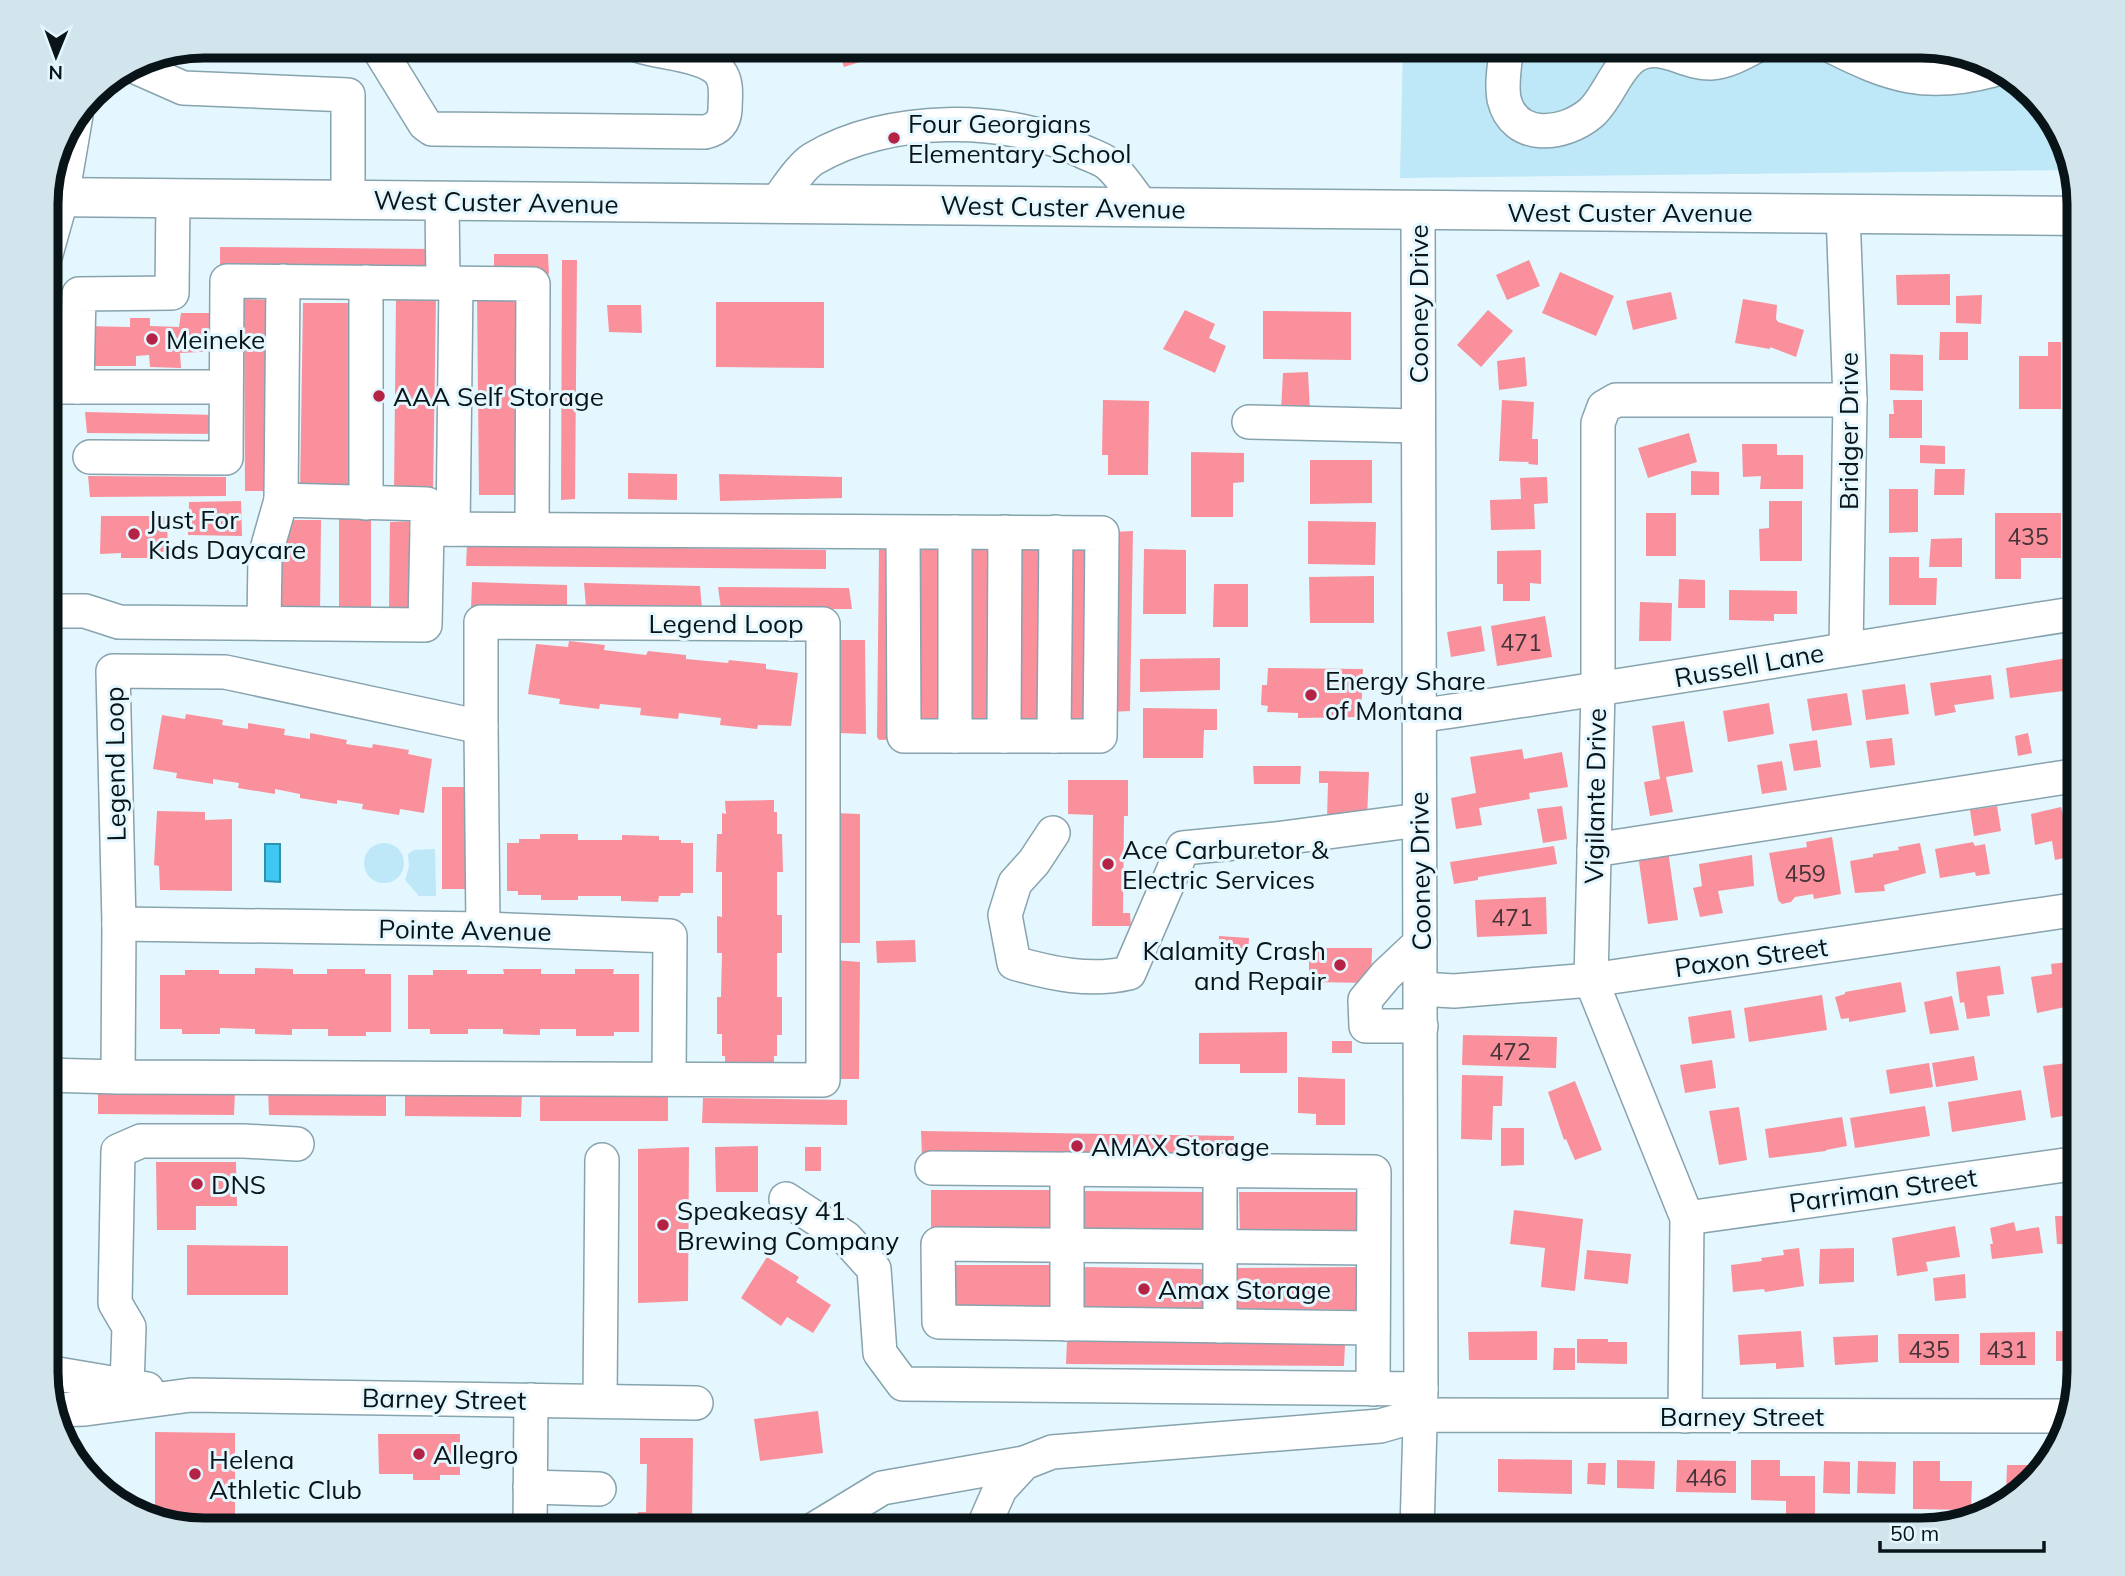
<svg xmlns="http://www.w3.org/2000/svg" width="2125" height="1576" viewBox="0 0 2125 1576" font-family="Mulish,sans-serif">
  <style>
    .green { fill: #bee7f7 }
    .water { fill: #3fc6f1; stroke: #2f91b0; stroke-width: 2 }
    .building { fill: #f9909b }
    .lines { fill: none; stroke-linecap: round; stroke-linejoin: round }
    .minor-casing { stroke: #86a3ae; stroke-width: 36 }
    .major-casing { stroke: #86a3ae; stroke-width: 41 }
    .minor { stroke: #fff; stroke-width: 33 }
    .major { stroke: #fff; stroke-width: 38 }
    .poi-dot { fill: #b42245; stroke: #e4f7fe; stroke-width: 2.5 }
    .labels { text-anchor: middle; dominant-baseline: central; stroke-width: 6; stroke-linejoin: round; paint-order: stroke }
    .number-label { font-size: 23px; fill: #453339 }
    .poi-label { font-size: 26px; fill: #091418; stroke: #e4f7fe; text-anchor: start }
    .street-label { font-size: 26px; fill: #091418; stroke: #e4f7fe }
    .rim { fill: none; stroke: #091418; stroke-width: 9 }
  </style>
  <rect width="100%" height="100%" fill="#e4f7fe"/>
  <g class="green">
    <path d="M1403,46H1922L2018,78L2063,133L2072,170L1400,178Z"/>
    <circle cx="384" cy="863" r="20"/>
    <path d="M435,849L436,896H419L405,880L409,867L408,854L414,850Z"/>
  </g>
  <path class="water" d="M265,844H280V882L265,881Z"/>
  <g class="building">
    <path d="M208,46H334V57L208,53Z"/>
    <path d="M837,46H910L844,67Z"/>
    <path d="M220,247L433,249L432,269H220Z"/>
    <path d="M494,254H548L549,274L494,273Z"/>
    <path d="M562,260H577L575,499L561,500Z"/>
    <path d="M1529,260L1540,286L1507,300L1496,275Z"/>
    <path d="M1560,272L1614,296L1596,336L1542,313Z"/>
    <path d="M1950,274V305H1897L1896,275Z"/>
    <path d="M1671,292L1677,319L1633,330L1626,301Z"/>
    <path d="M477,293L529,295L527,495H479Z"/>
    <path d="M1982,295L1981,324L1956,323V296Z"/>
    <path d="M396,296L436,298L433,495L394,494Z"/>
    <path d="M244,299L273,300V491H245Z"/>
    <path d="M1743,299L1777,305L1776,319L1778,322L1804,330L1796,357L1770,347V349L1735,343Z"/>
    <path d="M716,302H824V368L716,367Z"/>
    <path d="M303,303H353L350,495L300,493Z"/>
    <path d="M607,305H641L642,333L609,332Z"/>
    <path d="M1185,310L1215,324L1209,338L1226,346L1215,373L1163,349Z"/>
    <path d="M1488,310L1513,331L1481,367L1457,345Z"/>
    <path d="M1263,311L1351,312V360L1263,359Z"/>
    <path d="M181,313H220L219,351L180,353L181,368L150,367L149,355L136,356V366H87L84,326L130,327V318H150V326L179,327Z"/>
    <path d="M1940,332H1968V360H1939Z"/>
    <path d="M2048,342H2061V409H2019V356H2048Z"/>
    <path d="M1890,354L1923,355V391L1890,390Z"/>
    <path d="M1525,357L1527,386L1499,390L1497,361Z"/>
    <path d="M2070,357L2079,358V387H2069Z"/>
    <path d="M1308,372L1310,411H1281L1283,373Z"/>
    <path d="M1103,400L1149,401L1148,475H1108V455H1102Z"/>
    <path d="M1502,400L1534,402L1532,439H1538V465L1528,464L1529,462L1499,461Z"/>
    <path d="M1893,400H1922V438H1889V414H1894Z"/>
    <path d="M85,412L218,415V434L87,433Z"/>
    <path d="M1689,433L1697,462L1648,478L1638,448Z"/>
    <path d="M1742,444H1777V455H1803V489H1760L1761,476L1743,477Z"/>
    <path d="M1920,445L1945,446V464L1920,463Z"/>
    <path d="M1191,452L1244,453V482L1233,483V517H1191Z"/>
    <path d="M1310,460H1372V503L1310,504Z"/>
    <path d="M1935,469H1965L1964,495H1934Z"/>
    <path d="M1691,471L1719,472V495H1691Z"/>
    <path d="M628,473L677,474V500L628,499Z"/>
    <path d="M719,474L842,477V498L720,501Z"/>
    <path d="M88,476L226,477V496L90,497Z"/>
    <path d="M1547,477L1548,503L1534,504L1535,529L1491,530L1490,500L1521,499L1520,478Z"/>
    <path d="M1889,489H1918V532L1889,533Z"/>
    <path d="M241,501L242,536L188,535L189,502Z"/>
    <path d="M1769,501H1802V561H1760L1759,529L1769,528Z"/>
    <rect x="1646" y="513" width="30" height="43"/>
    <path d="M1995,513H2061V558H2021V579H1995Z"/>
    <path d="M101,516H167L168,552H152V558H121V553L100,554Z"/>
    <path d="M371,516V614H339V517Z"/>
    <path d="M280,520H321L320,616L279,615Z"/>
    <path d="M420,521L408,610H389L390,522Z"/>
    <path d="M1308,521L1376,522L1375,565L1308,564Z"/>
    <rect x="2075" y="530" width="4" height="29"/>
    <path d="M1133,531L1130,711L1110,712L1112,532Z"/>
    <path d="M1962,538V567H1929L1931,539Z"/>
    <path d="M949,543L948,725L917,726V546Z"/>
    <path d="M965,544L998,545L999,726H967Z"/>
    <path d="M467,545L826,550V569L466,566Z"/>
    <path d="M1015,546L1051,547L1048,725H1017Z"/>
    <path d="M1069,547H1092L1093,726H1067Z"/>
    <path d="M879,549L897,550L898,739L879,740L877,737Z"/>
    <path d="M1144,549L1186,550V614H1143Z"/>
    <path d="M1541,550V584L1530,583V601H1503V584H1497V551Z"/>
    <path d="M1889,557H1919V578H1937L1936,605H1889Z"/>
    <path d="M1374,576V623H1310L1309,577Z"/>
    <path d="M1679,579L1705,580V608H1678Z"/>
    <path d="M472,582L567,585V607L471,609Z"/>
    <path d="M584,583L700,586L702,609L586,607Z"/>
    <path d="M1214,584H1248V627H1213Z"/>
    <path d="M718,587L849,588L852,609H721Z"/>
    <path d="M1729,590L1797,591V614H1774V621L1729,620Z"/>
    <path d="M1640,602L1672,603L1671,641H1639Z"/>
    <path d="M1545,616L1552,657L1497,666L1491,626Z"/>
    <path d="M1481,626L1485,651L1451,657L1447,632Z"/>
    <path d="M838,640H865L866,734L839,733Z"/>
    <path d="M569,641L605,645L604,650L646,655L648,651L686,655V659L728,663L729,660L766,664V669L798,673L791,726L758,725L757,729L720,725L721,718L679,713L678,719L640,715L641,708L600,704L599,709L559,704L560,699L528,694L536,644L568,647Z"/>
    <path d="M1220,658V690L1140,692V659Z"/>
    <path d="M2067,658L2071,690L2010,698L2006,668Z"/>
    <path d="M1268,668L1363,669L1361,717L1298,718V713L1267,712L1268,706L1261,705L1262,685H1267Z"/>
    <path d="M1991,675L1994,699L1954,705L1956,712L1935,716L1930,683Z"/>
    <path d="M1905,684L1909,714L1866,720L1862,690Z"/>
    <path d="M1847,693L1852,725L1812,731L1807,699Z"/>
    <path d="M1769,703L1774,734L1728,742L1723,711Z"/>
    <path d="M1143,708L1217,709V730H1204L1203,758H1143Z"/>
    <path d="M186,714L223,720L222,725L248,729V723L285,729L284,735L310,739V733L347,740L346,744L372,748L373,744L409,750L408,754L432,759L424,813L400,809L399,815L362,809L363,804L337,800V804L300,798V794L275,789V794L238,788L239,783L213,779V784L176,778L177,773L153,769L162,715L185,719Z"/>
    <path d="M1684,721L1693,772L1666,777L1673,812L1650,816L1644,782L1660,779L1652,726Z"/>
    <path d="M2028,733L2032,753L2018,756L2015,736Z"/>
    <path d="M1892,738L1895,765L1870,768L1866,741Z"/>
    <path d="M1817,740L1821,767L1794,771L1789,744Z"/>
    <path d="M1522,749L1524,759L1562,752L1568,787L1529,793L1530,799L1479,808L1482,825L1456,829L1451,798L1476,793L1470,757Z"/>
    <path d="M1782,761L1787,790L1762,794L1757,765Z"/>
    <path d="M1253,766H1301L1300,784H1254Z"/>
    <path d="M1319,771L1369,772L1367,819H1327L1328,783H1319Z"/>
    <path d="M1068,780H1128V816H1124L1123,913H1130L1131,926H1092L1093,815L1068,814Z"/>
    <path d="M442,787H468L469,889H442Z"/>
    <path d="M774,800V812H777V834H782L783,872H777V915H782V953H777V997H782V1035H777V1056H774V1069L725,1068V1056H722V1034H717V997H721L722,953H717V916L722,917V872H716L717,834H722V813L726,814L725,801Z"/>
    <path d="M1562,806L1567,839L1543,843L1537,809Z"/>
    <path d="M1997,806L2001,831L1974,836L1970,810Z"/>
    <path d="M2061,807L2067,831L2074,829L2078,855L2055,860L2052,841L2035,845L2031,814Z"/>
    <path d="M157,811L205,812V820L232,819V891L160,890L159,866L154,865Z"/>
    <path d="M834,813L860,814V943H834Z"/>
    <path d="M540,834H578V840H622V835L659,836V840H681V843H693V893H681L680,896H659L658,902L621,901V896H578V900H541V895H518V891H507V843H519V839H540Z"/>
    <path d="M1832,837L1841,894L1814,899L1813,894L1795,897L1791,902L1782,904L1778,900L1769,853L1807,847L1806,842Z"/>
    <path d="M1973,842L1975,846L1985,844L1990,874L1976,876L1975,872L1940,878L1935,849Z"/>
    <path d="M1920,843L1926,873L1884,885L1885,891L1855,893L1850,861L1873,857V854L1899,850L1898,847Z"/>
    <path d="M1554,846L1557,864L1478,877V880L1454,884L1450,862Z"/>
    <path d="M1668,851L1678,920L1648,924L1638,855Z"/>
    <path d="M1752,855L1754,886L1718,891L1723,913L1700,917L1693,888L1702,886L1699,864Z"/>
    <path d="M1546,897L1547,934L1477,937L1475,900Z"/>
    <path d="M1219,936L1249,938L1248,953L1218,952Z"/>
    <path d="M915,940L916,962L877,963L876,941Z"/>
    <path d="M1309,948H1372L1371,983L1309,982Z"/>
    <path d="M834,960L860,962L859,1079H834Z"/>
    <path d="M2075,961L2079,979V1004L2037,1013L2031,977L2052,974L2051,964Z"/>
    <path d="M2000,966L2004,994L1987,996L1990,1016L1967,1019L1964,1002L1960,1003L1956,972Z"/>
    <path d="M255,968L293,969V974H327V969H365V974H391V1032H366V1036H328V1029H292V1035L255,1034V1029L220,1028V1034H182V1029H160V975H185V970H219V974H255Z"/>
    <path d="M503,969H541V974H575V969H614L613,974H639V1032H614V1036H576V1029H540V1035L503,1034V1029H468V1034H430V1029H408V975H433V970H467V974H504Z"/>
    <path d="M1901,982L1906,1012L1849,1022V1018L1841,1019L1835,997L1845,994V992Z"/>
    <path d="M1822,995L1827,1030L1749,1042L1744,1008Z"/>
    <path d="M1952,996L1959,1030L1930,1034L1924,1002Z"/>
    <path d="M1731,1010L1735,1038L1692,1044L1688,1017Z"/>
    <path d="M1287,1032V1073H1240V1064H1199V1033Z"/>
    <path d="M1463,1035L1557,1037L1556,1068L1462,1065Z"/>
    <rect x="1332" y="1041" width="20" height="12"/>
    <path d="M1974,1056L1978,1080L1936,1087L1932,1063Z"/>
    <path d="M1712,1060L1716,1088L1685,1093L1680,1065Z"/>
    <path d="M2075,1062L2077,1073H2079V1113L2051,1118L2043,1066Z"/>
    <path d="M1929,1063L1933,1087L1890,1094L1886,1070Z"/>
    <path d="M1462,1075L1503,1076L1502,1106H1493L1492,1140L1461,1139Z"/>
    <path d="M1298,1077L1345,1079V1125H1316V1114L1298,1113Z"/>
    <path d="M1575,1081L1602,1150L1575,1160L1566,1139L1564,1140L1548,1092Z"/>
    <path d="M98,1088L235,1090L234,1115L98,1114Z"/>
    <path d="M268,1090L386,1091V1116L269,1115Z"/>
    <path d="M2021,1090L2026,1120L1952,1132L1948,1102Z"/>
    <path d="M405,1091L522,1092L521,1117L405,1116Z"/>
    <path d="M540,1096L668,1097V1121H540Z"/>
    <path d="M703,1098L847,1100V1125L702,1123Z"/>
    <path d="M1925,1106L1930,1136L1855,1148L1850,1118Z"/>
    <path d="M1739,1107L1747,1160L1719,1165L1709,1111Z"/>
    <path d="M1842,1117L1847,1146L1826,1150V1151L1769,1158L1765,1129Z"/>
    <path d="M1501,1128H1524V1165L1501,1166Z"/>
    <path d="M921,1131L1234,1136L1232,1160L922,1156Z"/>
    <path d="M758,1146V1192H716L715,1147Z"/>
    <path d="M689,1147L688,1301L638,1303V1149Z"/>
    <rect x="805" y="1147" width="16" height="24"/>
    <path d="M156,1162H236L237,1206H196V1230H157Z"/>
    <rect x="931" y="1190" width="122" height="44"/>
    <path d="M1083,1191L1206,1192L1205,1235H1083Z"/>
    <path d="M1239,1192H1359L1360,1234L1240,1235Z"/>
    <path d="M1514,1210L1583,1219L1575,1291L1541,1287L1545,1248L1510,1244Z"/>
    <path d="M2073,1213H2079V1245L2057,1244L2055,1216H2074Z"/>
    <path d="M2014,1222L2016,1231L2039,1227L2043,1253L1992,1259L1990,1244H1993L1990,1228Z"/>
    <path d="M1955,1226L1960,1257L1926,1262L1928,1271L1897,1276L1892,1238Z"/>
    <path d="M187,1245L288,1246V1295H187Z"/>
    <path d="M1799,1248L1804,1286L1765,1292L1764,1289L1733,1292L1731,1265L1762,1261L1761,1258L1784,1255L1783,1250Z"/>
    <path d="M1854,1248V1282L1819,1284L1820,1249Z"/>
    <path d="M1587,1250L1631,1254L1628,1284L1584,1279Z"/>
    <path d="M767,1257L799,1277L796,1282L831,1305L813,1333L787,1317L781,1326L741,1298Z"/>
    <path d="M951,1265H1052L1051,1309L950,1308Z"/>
    <path d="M1083,1267L1205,1269V1310H1082Z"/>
    <path d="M1359,1267V1310L1237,1309V1268Z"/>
    <path d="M1965,1274L1966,1298L1935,1301L1933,1278Z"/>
    <path d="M1537,1331V1360H1469L1468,1332Z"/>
    <path d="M1801,1331L1804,1367L1776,1369V1363L1740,1365L1738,1335Z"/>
    <path d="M2056,1331L2079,1332V1361H2056Z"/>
    <path d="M2035,1332V1365H1980V1333Z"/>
    <path d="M1898,1334H1959V1363H1899Z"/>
    <path d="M1878,1335V1362L1835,1365L1833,1337Z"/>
    <path d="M1577,1339H1608V1342H1627V1364L1577,1363Z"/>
    <path d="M1067,1341L1345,1344L1344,1366L1066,1364Z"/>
    <path d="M1554,1348H1575V1370H1553Z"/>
    <path d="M818,1411L823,1453L760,1461L754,1419Z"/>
    <path d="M155,1432L235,1433V1530H203L155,1514Z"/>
    <path d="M378,1434H460V1475H440V1480H413V1474H379Z"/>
    <path d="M640,1438H693L692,1530H637L638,1512H646L647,1464H640Z"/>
    <path d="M1498,1459L1572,1460V1494L1498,1492Z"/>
    <path d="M1617,1460L1655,1461L1654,1489L1617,1488Z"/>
    <path d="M1677,1460L1736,1461V1493L1676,1492Z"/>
    <path d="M1751,1460H1780V1476H1815V1515H1786V1501L1751,1500Z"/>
    <path d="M1824,1461L1850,1462V1494L1823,1493Z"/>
    <path d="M1858,1461L1896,1462L1895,1494L1857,1493Z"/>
    <path d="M1913,1461H1940V1481H1972L1971,1510L1913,1509Z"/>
    <path d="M1588,1463H1606L1605,1485L1587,1484Z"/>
    <path d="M2007,1465H2048L2047,1469L2016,1494H2006Z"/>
    <path d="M1984,1504H2003L1991,1514L1984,1516Z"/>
  </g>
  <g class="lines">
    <g class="minor-casing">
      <g id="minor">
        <path d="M377,46L425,124L432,129L705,132C717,129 724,123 725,110C725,101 727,87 723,78C714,54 663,54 640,46"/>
        <path d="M1507,46C1505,62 1501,83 1504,99C1514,142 1564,136 1591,113C1607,99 1616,69 1633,57C1659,39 1684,64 1711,63C1727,62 1743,53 1756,46"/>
        <path d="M1831,46C1891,76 1926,88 1993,70"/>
        <path d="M131,65L183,88L348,95V200"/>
        <path d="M173,198L172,293L79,294L77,387H208"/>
        <path d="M442,201L443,283"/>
        <path d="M775,204C785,192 800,167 813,159C886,115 1007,114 1082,151C1090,155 1100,158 1107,163C1120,173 1133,195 1144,208"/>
        <path d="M1843,213L1850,400L1846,649"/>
        <path d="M46,254L62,197L76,115"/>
        <path d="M366,282V503"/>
        <path d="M46,387H77"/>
        <path d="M1249,422L1418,426"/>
        <path d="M90,457L226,458L227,281L533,284L532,529"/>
        <path d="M281,500L283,281"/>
        <path d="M453,529L456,283"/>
        <path d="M46,611H85L119,622L425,625L427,529L1102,533L1100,736H904L903,532"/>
        <path d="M264,623L265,556L281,500L427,504V529"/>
        <path d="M1418,716C1639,684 1859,647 2079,613"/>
        <path d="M481,727L483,929"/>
        <path d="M955,736V532"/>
        <path d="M1004,736L1005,532"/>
        <path d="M1054,736L1056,532"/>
        <path d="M1053,833L1034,862L1015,883L1005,915L1014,963C1053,974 1090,982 1129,973L1183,848L1275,839L1419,820"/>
        <path d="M1594,850L2079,775"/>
        <path d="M119,924L483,929L670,936L669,1078"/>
        <path d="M1420,943L1386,975L1365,1000L1366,1026H1421"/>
        <path d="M1421,989L1454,991L1591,980L2079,909"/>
        <path d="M46,1075L118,1077L823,1080V624L481,622V727L225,672L113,671L119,924L118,1077"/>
        <path d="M932,1168L1374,1172L1373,1389"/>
        <path d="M1067,1169V1324"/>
        <path d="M786,1199L846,1238L874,1269L880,1353L903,1384L1421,1389"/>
        <path d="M1687,1218L2079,1163"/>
        <path d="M1220,1326V1170"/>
        <path d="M1373,1328L939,1322L938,1244L1373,1248"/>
        <path d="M46,1372L147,1389"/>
        <path d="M127,1386L129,1327L115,1303L118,1151L141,1141H244L297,1144"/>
        <path d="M600,1401L602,1160"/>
        <path d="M53,1410L85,1409L191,1395L696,1403"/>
        <path d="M1685,1416L1687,1218L1591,980L1598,690V423L1604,407L1616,400H1850"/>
        <path d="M530,1487L599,1489"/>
        <path d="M530,1530L531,1400"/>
        <path d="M813,1530L882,1488L1024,1463"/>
        <path d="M982,1530L1000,1489L1024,1463L1052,1452L1380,1426L1419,1415L2065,1416"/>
        <path d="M1417,1530L1421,1389L1418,211"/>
      </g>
    </g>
    <g class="major-casing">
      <path id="major" d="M46,197L2079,216"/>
    </g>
    <use href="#minor" class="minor"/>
    <use href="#major" class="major"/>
  </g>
  <g class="poi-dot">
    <circle cx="894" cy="138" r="7"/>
    <circle cx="152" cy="339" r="7"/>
    <circle cx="379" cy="396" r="7"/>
    <circle cx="134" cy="534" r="7"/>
    <circle cx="1311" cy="695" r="7"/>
    <circle cx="1108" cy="864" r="7"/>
    <circle cx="1340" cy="965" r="7"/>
    <circle cx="1077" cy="1146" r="7"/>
    <circle cx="197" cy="1184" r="7"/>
    <circle cx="663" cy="1225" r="7"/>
    <circle cx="1144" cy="1289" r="7"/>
    <circle cx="419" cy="1454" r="7"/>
    <circle cx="195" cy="1474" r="7"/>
  </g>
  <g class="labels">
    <g class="number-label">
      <text x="2028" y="536">435</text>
      <text x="1521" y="642">471</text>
      <text x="1805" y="873">459</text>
      <text x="1512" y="917">471</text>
      <text x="1510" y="1051">472</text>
      <text x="1929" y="1349">435</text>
      <text x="2007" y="1349">431</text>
      <text x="1706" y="1477">446</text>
    </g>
    <g class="poi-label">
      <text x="908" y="123">Four Georgians<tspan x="908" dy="30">Elementary School</tspan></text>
      <text x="166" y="339">Meineke</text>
      <text x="393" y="396">AAA Self Storage</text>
      <text x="148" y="519">Just For<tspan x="148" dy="30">Kids Daycare</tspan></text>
      <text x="1325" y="680">Energy Share<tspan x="1325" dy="30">of Montana</tspan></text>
      <text x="1122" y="849">Ace Carburetor &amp;<tspan x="1122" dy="30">Electric Services</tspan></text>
      <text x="1326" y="950" text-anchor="end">Kalamity Crash<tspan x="1326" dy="30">and Repair</tspan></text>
      <text x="1091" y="1146">AMAX Storage</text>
      <text x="211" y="1184">DNS</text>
      <text x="677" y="1210">Speakeasy 41<tspan x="677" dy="30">Brewing Company</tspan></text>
      <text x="1158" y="1289">Amax Storage</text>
      <text x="433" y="1454">Allegro</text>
      <text x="209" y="1459">Helena<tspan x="209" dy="30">Athletic Club</tspan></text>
    </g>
    <g class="street-label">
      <text transform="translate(496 202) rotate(1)">West Custer Avenue</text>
      <text transform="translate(1063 207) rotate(1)">West Custer Avenue</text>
      <text x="1630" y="212">West Custer Avenue</text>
      <text transform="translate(1418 304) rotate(-90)">Cooney Drive</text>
      <text transform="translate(1848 431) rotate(-90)">Bridger Drive</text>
      <text x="726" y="623">Legend Loop</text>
      <text transform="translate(1749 665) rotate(-10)">Russell Lane</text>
      <text transform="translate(115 764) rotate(-91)">Legend Loop</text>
      <text transform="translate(1595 796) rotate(-89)">Vigilante Drive</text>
      <text transform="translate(1420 871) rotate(-91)">Cooney Drive</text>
      <text transform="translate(465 930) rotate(1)">Pointe Avenue</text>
      <text transform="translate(1751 957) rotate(-8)">Paxon Street</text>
      <text transform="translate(1883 1190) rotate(-8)">Parriman Street</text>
      <text transform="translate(444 1399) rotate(1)">Barney Street</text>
      <text x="1742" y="1416">Barney Street</text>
    </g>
  </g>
  <path d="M0 0H2125V1576H0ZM204 58H1921A146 146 0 0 1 2067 204V1372A146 146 0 0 1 1921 1518H204A146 146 0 0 1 58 1372V204A146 146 0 0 1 204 58Z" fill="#d2e5ec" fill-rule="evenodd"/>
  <path class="rim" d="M204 58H1921A146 146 0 0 1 2067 204V1372A146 146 0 0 1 1921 1518H204A146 146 0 0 1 58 1372V204A146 146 0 0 1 204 58Z"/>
  <g transform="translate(56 56) rotate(181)" stroke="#e4f7fe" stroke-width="5" paint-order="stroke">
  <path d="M0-5L12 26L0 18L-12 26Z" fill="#091418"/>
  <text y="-10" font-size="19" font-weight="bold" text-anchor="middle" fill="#091418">N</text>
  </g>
  <path d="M1880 1541v10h164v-10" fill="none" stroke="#091418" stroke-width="3.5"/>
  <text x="1890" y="1541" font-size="21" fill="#091418" stroke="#e4f7fe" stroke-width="5" paint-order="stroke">50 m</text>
</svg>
